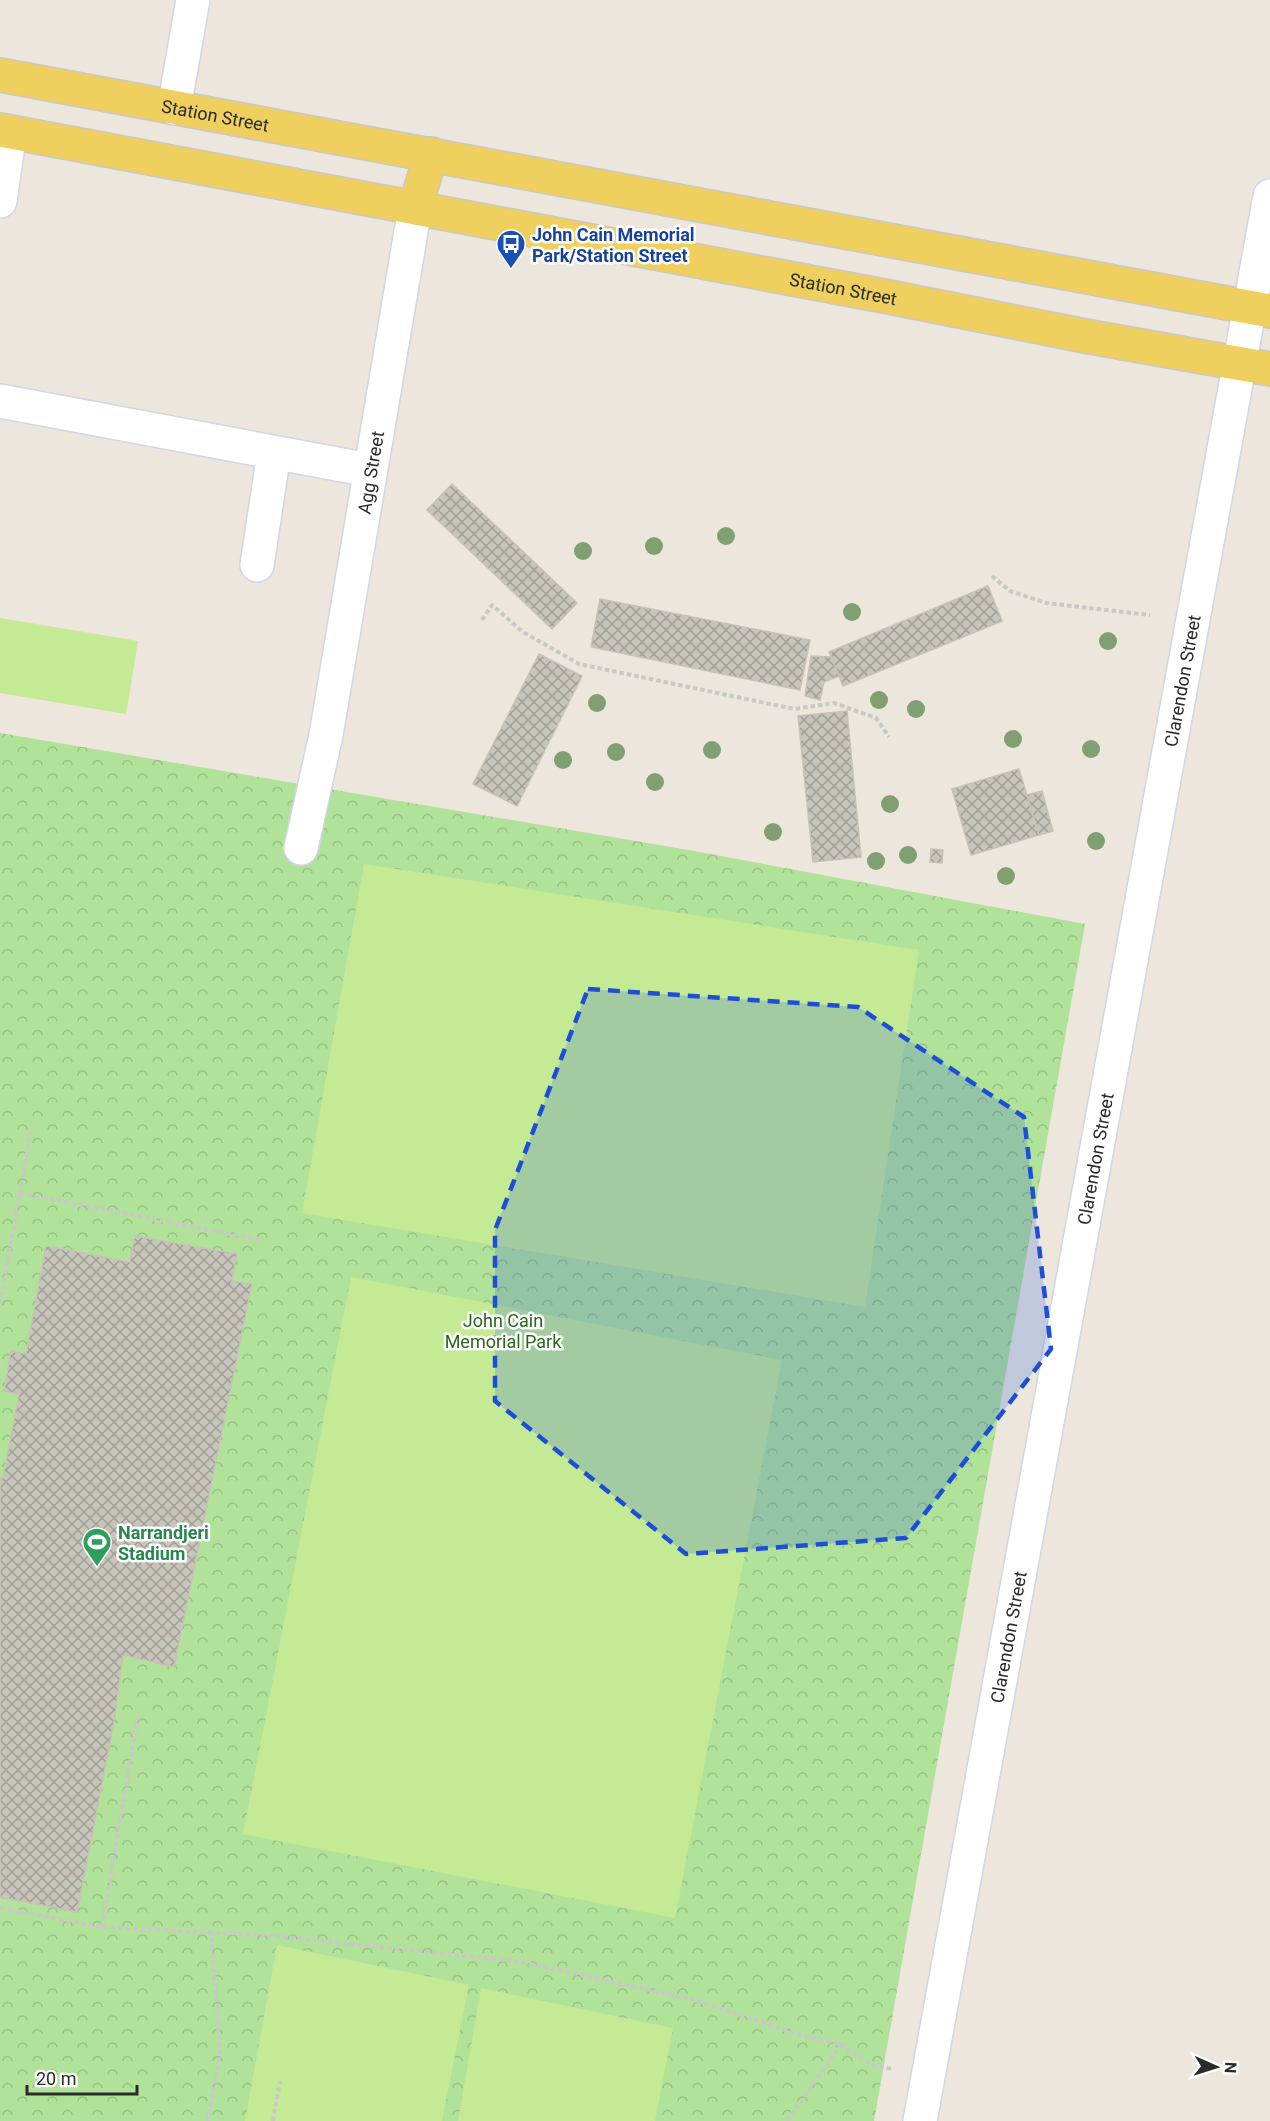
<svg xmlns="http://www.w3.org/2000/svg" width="1270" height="2121" viewBox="0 0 1270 2121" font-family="Roboto,sans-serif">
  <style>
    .forest { fill: url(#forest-crowns) }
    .pitch { fill: #c4ea95 }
    .building { fill: url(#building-cross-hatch); stroke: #c8c2b6; stroke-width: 1.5 }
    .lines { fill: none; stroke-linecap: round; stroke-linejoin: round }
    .minor-casing { stroke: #d2d5e3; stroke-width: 36 }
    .major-casing { stroke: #c8c8c8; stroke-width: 36 }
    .path { stroke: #c8c8c8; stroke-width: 4; stroke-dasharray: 4.5 3; stroke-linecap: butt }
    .minor { stroke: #fff; stroke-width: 33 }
    .major { stroke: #efd05e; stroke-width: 33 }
    .tree { fill: #81a072 }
    .marked { fill: #1d4ed8; fill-opacity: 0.2; stroke: #1d4ed8; stroke-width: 4.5; stroke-dasharray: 12 8; stroke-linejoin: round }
    .labels { text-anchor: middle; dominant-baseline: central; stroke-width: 5; stroke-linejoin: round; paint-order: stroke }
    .street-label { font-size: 18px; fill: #2a2a2a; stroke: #fff }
    .transit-label { font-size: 18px; font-weight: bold; fill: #164399; stroke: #fff; text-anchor: start }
    .park-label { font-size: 18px; fill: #29671b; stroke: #fff }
    .leisure-label { font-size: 18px; font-weight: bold; fill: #27864d; stroke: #fff; text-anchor: start }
  </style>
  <defs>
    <pattern id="forest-crowns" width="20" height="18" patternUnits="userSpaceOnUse" patternTransform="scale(1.5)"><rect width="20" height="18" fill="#b1e299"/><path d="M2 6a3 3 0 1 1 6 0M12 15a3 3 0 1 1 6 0" fill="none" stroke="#98c284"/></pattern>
    <pattern id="building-cross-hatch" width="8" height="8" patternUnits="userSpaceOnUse" patternTransform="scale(1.5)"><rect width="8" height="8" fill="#c7c4bb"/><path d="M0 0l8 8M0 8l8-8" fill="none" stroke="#a29f98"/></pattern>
  </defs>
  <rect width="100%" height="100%" fill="#ece6dc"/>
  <path class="forest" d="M0,733L694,851L1085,924L874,2121H0Z"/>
  <g class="pitch">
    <path d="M0,618L138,641L126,714L0,693Z"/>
    <path d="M364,864L919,950L865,1307L302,1213Z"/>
    <path d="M351,1277L782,1360L675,1918L243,1834Z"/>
    <path d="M277,1945L469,1985L442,2121H245Z"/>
    <path d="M481,1988L673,2028L655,2121H458Z"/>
  </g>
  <g class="building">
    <path d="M452,484L577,603L552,629L427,510Z"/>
    <path d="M988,586L1002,621L843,686L829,652Z"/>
    <path d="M600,599L810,640L800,690L591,647Z"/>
    <path d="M539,654L582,676L517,806L473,784Z"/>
    <path d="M811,656L831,657L839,676L824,682L820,700L805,696Z"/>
    <path d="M847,711L861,857L813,862L798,716Z"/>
    <path d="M1019,769L1039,835L971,855L952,789Z"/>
    <path d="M1042,791L1053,831L1039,835L1027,795Z"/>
    <path d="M931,849L943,850L942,863L930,862Z"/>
    <path d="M135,1236L237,1254L232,1281L252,1284L174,1667L123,1655L114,1722L77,1912L0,1897V1478H3L19,1394L4,1391L11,1351L26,1354L46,1246L130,1262Z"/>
  </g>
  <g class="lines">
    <g class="minor-casing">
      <g id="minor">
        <path d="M174,108L193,0"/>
        <path d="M0,201L10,132"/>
        <path d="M0,401L369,470"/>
        <path d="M257,565L274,453"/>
        <path id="s1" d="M301,848L326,735L415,208"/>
        <path id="s2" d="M920,2121L1270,196"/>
      </g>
    </g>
    <g class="major-casing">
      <g id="major">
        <path id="s3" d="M0,75L1270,311"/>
        <path id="s4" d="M0,130L884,296L1085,336L1270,369"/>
        <path d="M415,208L431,154"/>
      </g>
    </g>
    <g class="path">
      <path d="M992,576L1010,591L1046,603L1150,615"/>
      <path d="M482,620L492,605L523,632L579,664L794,709L834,703L876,718L889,737"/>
      <path d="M20,1193L262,1240"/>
      <path d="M0,1304L31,1130"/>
      <path d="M0,1908L102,1927L278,1936L522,1962L691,1999L800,2035L841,2044L871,2065L893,2069"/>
      <path d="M102,1927L138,1715"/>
      <path d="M208,2121L220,2054L211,1933"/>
      <path d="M273,2121L280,2081"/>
      <path d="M787,2121L841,2044"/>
    </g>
    <use href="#minor" class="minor"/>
    <use href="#major" class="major"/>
  </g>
  <g class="tree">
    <circle cx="726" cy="536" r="9"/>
    <circle cx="654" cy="546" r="9"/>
    <circle cx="583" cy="551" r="9"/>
    <circle cx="852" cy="612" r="9"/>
    <circle cx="1108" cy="641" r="9"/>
    <circle cx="879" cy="700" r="9"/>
    <circle cx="597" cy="703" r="9"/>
    <circle cx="916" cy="709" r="9"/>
    <circle cx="1013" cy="739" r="9"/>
    <circle cx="1091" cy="749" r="9"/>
    <circle cx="712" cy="750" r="9"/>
    <circle cx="616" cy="752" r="9"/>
    <circle cx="563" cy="760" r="9"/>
    <circle cx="655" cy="782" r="9"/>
    <circle cx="890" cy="804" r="9"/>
    <circle cx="773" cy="832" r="9"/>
    <circle cx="1096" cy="841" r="9"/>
    <circle cx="908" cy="855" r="9"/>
    <circle cx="876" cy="861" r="9"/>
    <circle cx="1006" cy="876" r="9"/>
  </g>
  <path class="marked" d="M588,989L858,1007L1024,1117L1051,1349L906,1538L686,1554L495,1401V1230Z"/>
  <defs>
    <g id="bus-pin" transform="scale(1.5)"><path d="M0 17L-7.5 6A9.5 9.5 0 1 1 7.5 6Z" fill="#1a4fb4" stroke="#fff"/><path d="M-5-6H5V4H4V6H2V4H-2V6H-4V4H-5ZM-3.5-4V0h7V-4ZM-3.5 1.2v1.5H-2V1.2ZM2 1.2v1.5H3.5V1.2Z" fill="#fff"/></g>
    <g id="stadium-pin" transform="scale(1.5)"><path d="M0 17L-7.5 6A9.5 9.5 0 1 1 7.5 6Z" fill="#2e9e5b" stroke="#fff"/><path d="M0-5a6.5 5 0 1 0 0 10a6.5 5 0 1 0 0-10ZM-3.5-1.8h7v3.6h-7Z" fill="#fff"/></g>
  </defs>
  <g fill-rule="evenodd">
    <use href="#bus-pin" x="511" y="244"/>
    <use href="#stadium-pin" x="97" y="1542"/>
  </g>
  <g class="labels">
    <g class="street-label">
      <text stroke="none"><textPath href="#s3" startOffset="219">Station Street</textPath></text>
      <text stroke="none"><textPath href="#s4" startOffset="858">Station Street</textPath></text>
      <text stroke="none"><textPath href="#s1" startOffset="382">Agg Street</textPath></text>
      <text stroke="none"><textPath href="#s2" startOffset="1464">Clarendon Street</textPath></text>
      <text stroke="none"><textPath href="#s2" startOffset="978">Clarendon Street</textPath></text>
      <text stroke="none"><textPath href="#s2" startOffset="492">Clarendon Street</textPath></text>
    </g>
    <g class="transit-label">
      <text x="532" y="234">John Cain Memorial<tspan x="532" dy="21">Park/Station Street</tspan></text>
    </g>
    <g class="park-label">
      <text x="503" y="1320">John Cain<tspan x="503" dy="21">Memorial Park</tspan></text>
    </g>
    <g class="leisure-label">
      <text x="118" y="1532">Narrandjeri<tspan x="118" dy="21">Stadium</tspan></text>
    </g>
  </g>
  <g transform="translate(1216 2067) rotate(93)" stroke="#ffffff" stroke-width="4.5" paint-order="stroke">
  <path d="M0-4.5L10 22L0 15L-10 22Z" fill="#2a2a2a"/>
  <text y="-9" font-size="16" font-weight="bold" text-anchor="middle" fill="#2a2a2a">N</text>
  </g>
  <path d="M27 2085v9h110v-9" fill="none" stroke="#2a2a2a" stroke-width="3"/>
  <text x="36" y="2085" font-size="18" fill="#2a2a2a" stroke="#ffffff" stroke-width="4.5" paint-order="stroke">20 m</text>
</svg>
